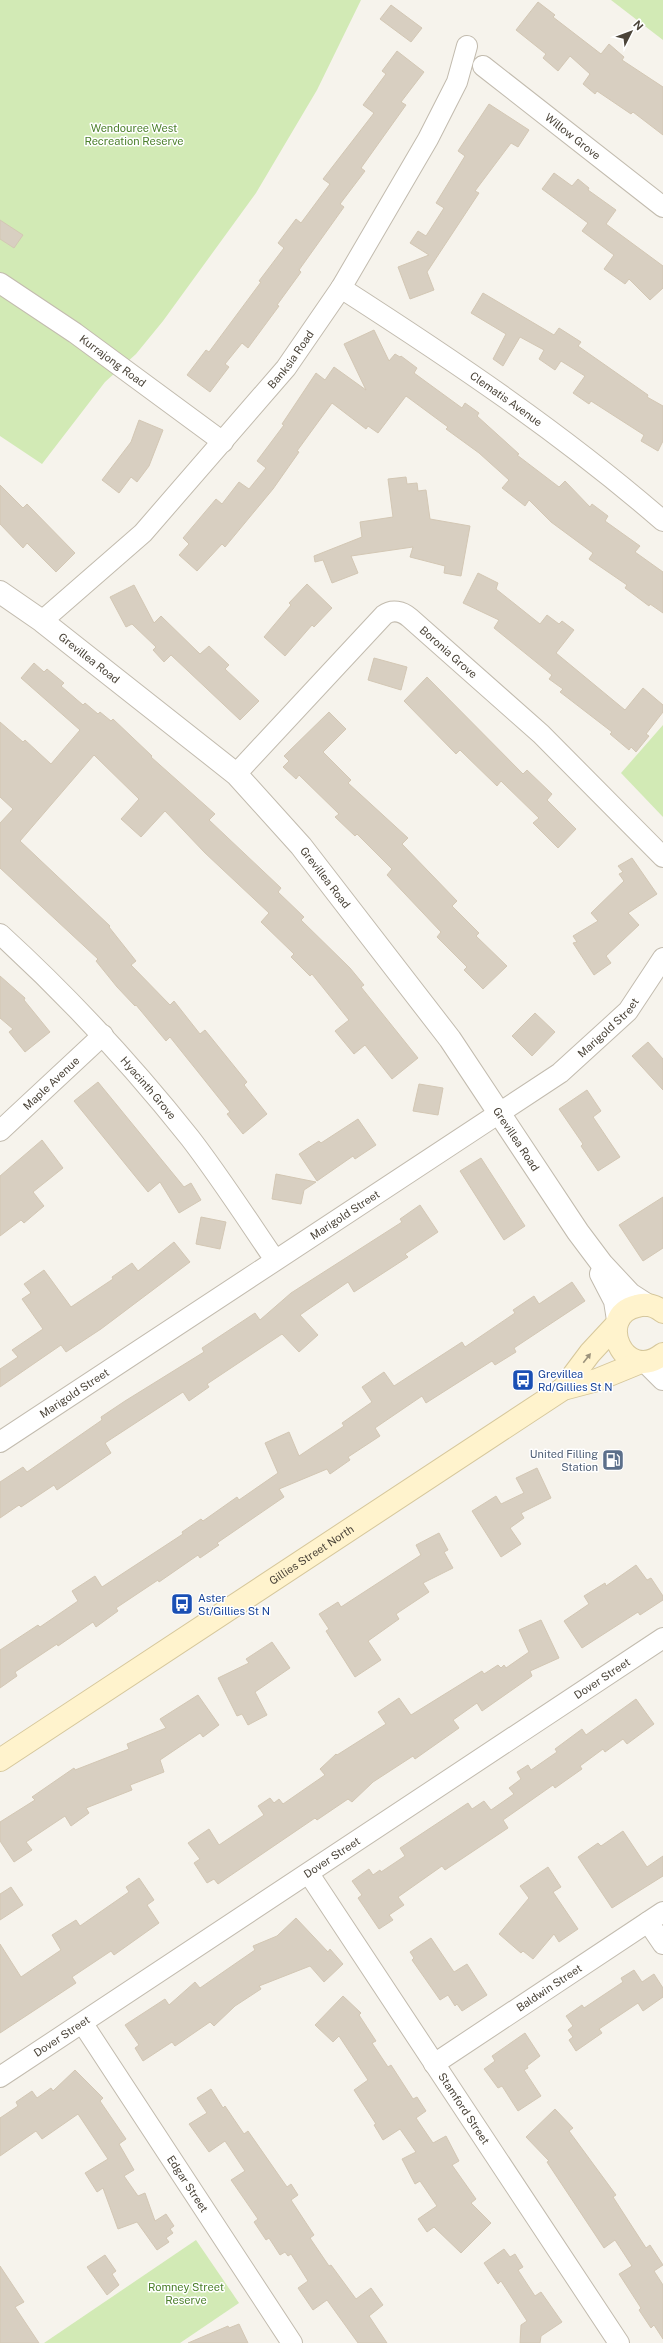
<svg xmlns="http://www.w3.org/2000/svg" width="663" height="2343" viewBox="0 0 663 2343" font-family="'Public Sans',sans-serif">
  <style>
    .green { fill: #d2eab5 }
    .building { fill: #d8cfc1; stroke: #d3c7b4 }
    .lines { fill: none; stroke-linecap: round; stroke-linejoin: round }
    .minor-casing { stroke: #c2bbae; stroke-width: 22 }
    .tertiary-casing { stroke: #c2bbae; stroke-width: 24 }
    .secondary-casing { stroke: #d6c79b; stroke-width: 24 }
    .minor { stroke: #fff; stroke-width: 20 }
    .tertiary { stroke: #fff; stroke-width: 22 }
    .secondary { stroke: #fff3cd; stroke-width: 22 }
    .oneway { fill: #9c937c }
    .labels { text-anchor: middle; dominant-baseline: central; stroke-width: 3; stroke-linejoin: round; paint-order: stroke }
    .park-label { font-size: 11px; fill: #4a7f2a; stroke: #fff }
    .street-label { font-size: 11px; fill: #4b4439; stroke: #fff }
    .transit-label { font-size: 11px; fill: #164399; stroke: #fff; text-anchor: start }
    .service-label { font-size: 11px; fill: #4e5e75; stroke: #fff; text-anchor: end }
  </style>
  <rect width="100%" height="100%" fill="#f6f3ec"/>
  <g class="green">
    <path d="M0,0H361L317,90L256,193L163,321L136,354L105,382L42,464L0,436Z"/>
    <path d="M611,0H663V40Z"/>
    <path d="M663,725V817L621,773Z"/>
    <path d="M196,2240L239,2303L180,2343H44Z"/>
  </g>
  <g class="building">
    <path d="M538,2L555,15L553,17L601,54L609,44L624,57L622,60L663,87V135L633,112L631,114L597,91L595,94L583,84L590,74L570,56L558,71L543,58L546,54L516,30Z"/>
    <path d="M391,5L422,28L411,42L380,19Z"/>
    <path d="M397,51L424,72L401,102L406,105L361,168L365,171L340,204L344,207L299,270L301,272L277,305L279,306L248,348L242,343L225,364L229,367L210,392L187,375L206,350L209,352L261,282L259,281L284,248L278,243L296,219L301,223L330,184L323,179L374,113L363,105L386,74L382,71Z"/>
    <path d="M489,104L529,130L518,147L511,143L475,191L479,193L427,272L434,290L410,299L398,267L429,255L410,243L418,231L426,236L444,208L436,203L465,156L458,151Z"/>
    <path d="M554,173L572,186L578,179L589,188L588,190L616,210L606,224L663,266V288L650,300L629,279L625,284L604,269L614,255L582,231L588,223L542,189Z"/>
    <path d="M0,220L23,235L14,248L0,239Z"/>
    <path d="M483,293L554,335L559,328L581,342L578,346L648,395L647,397L663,406V441L658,451L641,441L644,435L591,401L589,404L573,393L585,376L561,361L555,370L539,359L544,350L520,337L503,366L493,359L506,334L471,313Z"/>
    <path d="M374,330L389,361L395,354L400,357L401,356L417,368L414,373L462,408L465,403L479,413L477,416L519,454L517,455L559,487L565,481L590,507L592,504L608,516L605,521L640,546L635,552L663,572V613L650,604L649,606L625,588L627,585L589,559L593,553L551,522L529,500L525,506L502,488L509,480L479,453L446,429L448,427L406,396L378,433L368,426L366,429L332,403L297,451L299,452L273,489L225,547L222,544L197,571L179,555L189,544L183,538L216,499L222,504L239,482L249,489L266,468L257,461L284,425L282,424L316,373L325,380L334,367L366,390L344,344Z"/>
    <path d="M139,420L163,430L149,466L137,482L131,477L119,493L102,480L131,442Z"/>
    <path d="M406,477L407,484L417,483L418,491L426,490L430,519L470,526L461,576L444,573L445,566L410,557L413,547L351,556L358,573L332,583L323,560L315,562L314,556L362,537L360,522L393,517L388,479Z"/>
    <path d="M0,485L23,508L27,504L75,553L56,572L27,543L23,548L0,524Z"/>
    <path d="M478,573L498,583L496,589L540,624L547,615L559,624L562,621L574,630L556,653L625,710L643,688L663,705V712L646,734L649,736L636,752L631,747L629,750L610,734L612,732L560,692L563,689L549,679L552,675L494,628L499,620L463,603Z"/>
    <path d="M307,584L332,608L314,627L312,625L285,656L264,637L291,605L289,603Z"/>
    <path d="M134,585L154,623L161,616L200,654L209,646L229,665L225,669L259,701L240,720L171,655L164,662L153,650L156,647L132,624L126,627L110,597Z"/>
    <path d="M374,658L407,667L401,690L368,680Z"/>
    <path d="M34,663L44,672L47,669L64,683L61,686L83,705L85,703L98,714L100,712L111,721L113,719L152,756L151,757L215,814L209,820L281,888L278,892L304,917L301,920L350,968L364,985L361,987L418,1058L392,1079L365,1045L354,1054L335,1031L349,1020L312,974L310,976L291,957L294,954L261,922L269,913L205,853L165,811L141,837L121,819L139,799L94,755L20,841L110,926L109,927L136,961L131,965L170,1005L174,1001L200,1034L205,1030L247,1082L244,1085L267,1114L243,1134L227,1114L230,1112L170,1037L166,1041L136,1005L135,1006L117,987L96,961L98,959L0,868V823L13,809L0,797V722L23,742L25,740L51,764L80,730L21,678Z"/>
    <path d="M427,677L523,774L527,770L552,794L547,800L576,829L558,848L533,823L539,818L501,781L497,786L460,750L456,754L404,701Z"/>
    <path d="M329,712L346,729L323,752L351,780L348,783L408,838L402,844L457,901L452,906L479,933L476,936L507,966L483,989L464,970L467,967L437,937L441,932L387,875L392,869L357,834L355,836L335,817L339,814L299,775L296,779L283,767L289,761L284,756Z"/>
    <path d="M632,858L657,894L628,913L639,925L606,956L611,963L594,975L573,943L577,942L573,936L598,921L591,913L624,881L619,874L623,872L618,866Z"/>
    <path d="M0,976L25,998L24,1000L50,1032L25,1052L9,1032L13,1029L0,1018Z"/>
    <path d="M535,1013L555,1032L532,1056L512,1036Z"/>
    <path d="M648,1042L663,1059V1090L632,1056Z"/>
    <path d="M98,1082L184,1187L191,1183L201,1200L179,1213L160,1182L148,1192L74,1101Z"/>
    <path d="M419,1084L443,1088L438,1115L413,1111Z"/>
    <path d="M587,1090L601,1111L593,1117L620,1157L598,1171L581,1146L583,1144L559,1109Z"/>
    <path d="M358,1119L376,1145L355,1159L353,1156L317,1181L299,1154L319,1141L321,1143Z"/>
    <path d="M42,1140L63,1168L33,1192L44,1206L24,1223L21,1220L0,1236V1176Z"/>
    <path d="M481,1158L525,1226L504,1240L460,1171Z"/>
    <path d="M276,1174L316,1182L304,1190L301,1204L272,1199Z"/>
    <path d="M663,1197V1248L643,1261L619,1225Z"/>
    <path d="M420,1205L438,1232L405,1254L408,1257L354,1292L348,1282L300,1315L318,1335L299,1352L282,1334L207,1384L209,1387L189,1401L183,1392L105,1443L111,1453L57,1490L54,1485L21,1507L19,1505L0,1518V1482L23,1467L27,1472L102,1420L101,1417L125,1401L204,1352L202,1348L255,1313L260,1320L291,1293L402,1222L400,1219Z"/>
    <path d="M201,1217L226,1222L220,1249L196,1244Z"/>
    <path d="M174,1242L190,1262L101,1329L66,1352L61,1345L0,1387V1369L18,1357L12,1350L43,1329L22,1299L31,1293L24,1284L44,1270L71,1307L113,1279L112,1277L132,1263L138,1271Z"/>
    <path d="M572,1282L585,1301L514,1348L516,1352L495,1365L492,1361L426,1403L422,1396L375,1428L380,1436L348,1457L350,1460L330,1474L327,1469L279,1489L284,1497L217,1543L219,1545L200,1558L198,1555L159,1582L158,1580L116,1608L118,1611L96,1627L93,1622L58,1646L57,1644L15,1672L17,1676L0,1688V1650L38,1625L40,1627L78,1601L72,1591L95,1576L102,1587L183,1534L182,1532L201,1519L203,1521L237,1497L239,1500L278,1473L265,1443L289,1432L299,1456L344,1426L342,1423L372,1402L362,1387L384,1372L394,1386L462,1342L465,1347L515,1313L513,1310L534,1296L539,1304Z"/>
    <path d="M537,1468L551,1498L521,1513L524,1518L510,1528L521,1544L501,1557L472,1511L496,1496L501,1504L524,1493L516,1478Z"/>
    <path d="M439,1533L448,1550L444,1552L453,1568L423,1583L429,1592L396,1614L399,1619L368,1641L381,1660L355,1677L326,1631L329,1629L319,1614L338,1602L341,1607L421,1555L416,1545Z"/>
    <path d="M636,1565L647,1580L651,1578L663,1596V1600L640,1615L638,1612L582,1648L564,1621L589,1604L584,1596L605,1583L606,1586Z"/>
    <path d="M541,1620L559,1658L530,1671L532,1676L482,1711L477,1703L453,1720L459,1728L415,1759L413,1756L373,1782L352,1802L348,1799L317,1820L315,1818L218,1884L214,1879L207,1883L194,1863L200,1859L188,1843L209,1829L219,1845L264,1815L258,1806L270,1798L274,1803L279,1799L283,1804L325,1775L320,1769L336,1754L337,1755L386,1724L378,1712L399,1698L411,1715L482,1671L484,1674L498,1665L501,1668L504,1665L506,1668L529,1652L519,1630Z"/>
    <path d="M272,1642L290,1668L255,1692L267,1715L248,1725L242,1714L237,1716L218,1678L249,1663L246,1659Z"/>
    <path d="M198,1695L219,1725L203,1737L200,1733L160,1760L164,1772L130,1785L132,1790L86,1808L89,1813L71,1826L65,1816L26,1842L32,1850L14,1862L0,1841V1822L35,1800L32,1797L74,1768L75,1770L129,1749L127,1744L166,1728L160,1719Z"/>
    <path d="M636,1699L654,1724L627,1744L623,1739L605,1752L603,1749L580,1766L582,1769L555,1788L553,1785L503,1820L508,1828L445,1870L442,1866L398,1897L404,1905L389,1915L393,1920L379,1929L358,1898L362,1895L352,1881L369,1869L373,1875L380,1870L381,1872L405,1856L400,1848L468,1803L472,1809L484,1801L491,1810L514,1794L509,1788L521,1779L517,1772L528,1765L531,1770L557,1752L555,1749L582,1729L586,1735Z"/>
    <path d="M623,1831L647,1867L663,1856V1876L612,1908L578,1857L598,1843L601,1846Z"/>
    <path d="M548,1867L561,1887L553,1892L578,1929L559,1942L554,1934L533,1959L523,1951L521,1953L499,1934L529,1898L520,1886Z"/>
    <path d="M139,1878L154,1900L147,1905L159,1923L114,1955L111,1951L72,1977L76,1983L0,2033V1944L21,1977L61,1950L52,1935L76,1920L80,1926L129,1892L126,1887Z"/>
    <path d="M11,1887L23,1905L0,1920V1894Z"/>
    <path d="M296,1918L328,1952L330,1949L343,1964L324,1982L310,1966L259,1986L261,1989L235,2006L214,2026L210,2022L175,2046L172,2042L143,2061L135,2048L139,2045L125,2025L165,1999L169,2005L195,1982L200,1988L255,1950L253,1946L277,1936Z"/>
    <path d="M431,1938L454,1972L467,1964L487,1995L462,2011L457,2004L455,2006L448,1995L440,2000L412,1960L414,1958L410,1952Z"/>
    <path d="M634,1970L642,1982L654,1974L663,1988V1997L643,2011L638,2003L599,2029L602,2033L576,2051L569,2040L573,2037L568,2030L573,2026L566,2016L582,2005L584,2008L623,1982L621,1978Z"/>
    <path d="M343,1996L361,2013L359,2015L376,2041L372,2043L388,2067L391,2065L413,2099L417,2097L426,2111L416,2118L433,2143L446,2136L459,2161L452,2165L476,2199L471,2203L491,2223L461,2253L434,2227L427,2232L418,2219L437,2206L420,2181L415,2184L402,2159L416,2152L400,2129L383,2140L374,2125L376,2124L354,2090L368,2080L339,2036L333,2042L315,2025Z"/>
    <path d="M525,2033L540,2056L527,2066L528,2068L524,2070L541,2096L518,2111L502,2086L498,2088L484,2069L495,2061L492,2056Z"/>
    <path d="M75,2070L103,2098L100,2101L126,2139L119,2144L134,2170L124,2176L138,2196L145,2193L155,2221L166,2214L174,2226L170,2229L173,2233L166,2238L169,2242L157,2250L137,2222L118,2229L103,2188L97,2192L85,2173L108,2159L78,2114L42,2139L36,2131L0,2156V2118L18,2106L16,2102L32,2091L37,2098L51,2088L53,2091Z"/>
    <path d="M211,2089L223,2108L225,2106L244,2134L248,2131L287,2187L291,2184L298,2195L291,2200L314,2235L310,2238L329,2266L331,2265L356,2299L371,2288L383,2305L369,2316L387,2343H358L327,2300L313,2310L298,2288L308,2281L291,2254L288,2256L285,2252L280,2255L269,2238L266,2240L254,2222L258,2219L231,2180L245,2171L225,2141L209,2152L189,2124L207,2113L197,2098Z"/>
    <path d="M555,2109L573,2128L569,2131L616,2195L613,2197L646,2248L650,2245L663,2265L654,2271L663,2285V2339L654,2325L651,2328L639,2310L641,2308L619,2274L632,2266L615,2240L604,2248L547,2162L549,2161L526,2137Z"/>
    <path d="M504,2249L510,2257L515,2254L523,2267L518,2270L535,2296L541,2292L562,2322L541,2336L540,2343H520L521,2325L527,2321L501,2281L498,2284L484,2263Z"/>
    <path d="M105,2255L116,2271L112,2274L119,2285L107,2295L87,2267Z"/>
    <path d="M0,2266L24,2302L15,2307L39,2343H0Z"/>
    <path d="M239,2324L248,2343H188L228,2326L229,2328Z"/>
  </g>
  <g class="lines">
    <g class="minor-casing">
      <g id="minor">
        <path id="s1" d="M483,66L663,207"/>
        <path id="s2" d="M0,283L75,333L223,442"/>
        <path id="s3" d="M341,288C453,360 563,434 663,521"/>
        <path id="s4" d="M42,621L143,533L286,368L341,288L428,139L457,82L467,46"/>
        <path id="s5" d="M236,774L384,615C392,609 402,611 410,618L541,734L663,857"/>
        <path id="s6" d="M0,934C69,997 132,1065 190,1138C220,1177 247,1219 275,1260"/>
        <path id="s7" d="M0,1131L103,1035"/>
        <path id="s8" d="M0,1442L560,1073L628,1011L663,958"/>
        <path id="s9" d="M309,1874L619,2343"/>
        <path d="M648,1922L663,1944"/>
        <path id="s10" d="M83,2024L292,2343"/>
        <path id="s11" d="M434,2064L663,1912"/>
        <path id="s12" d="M0,2077L663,1638"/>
      </g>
    </g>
    <g class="tertiary-casing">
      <g id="tertiary">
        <path id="s13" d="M0,592L42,621L236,774L301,846L450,1039L578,1232L602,1264L630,1294L647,1305"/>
        <path d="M601,1274L615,1301L618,1320"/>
        <path d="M646,1362L663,1379"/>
      </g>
    </g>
    <g class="secondary-casing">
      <g id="secondary">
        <path d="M663,1312C656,1306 646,1303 637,1306C594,1316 624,1385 663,1354"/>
        <path d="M563,1389L590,1353L616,1325"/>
        <path id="s14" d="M0,1760L563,1389L597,1380L641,1362"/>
      </g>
    </g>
    <use href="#minor" class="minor"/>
    <use href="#tertiary" class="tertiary"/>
    <use href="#secondary" class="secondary"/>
  </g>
  <defs><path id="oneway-solid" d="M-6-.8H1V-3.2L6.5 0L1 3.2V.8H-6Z"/></defs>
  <use class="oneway" href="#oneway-solid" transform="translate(587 1358) rotate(-52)"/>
  <defs>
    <g id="bus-square" transform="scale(1.15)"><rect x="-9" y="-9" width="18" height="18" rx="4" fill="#1a4fb4" stroke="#fff"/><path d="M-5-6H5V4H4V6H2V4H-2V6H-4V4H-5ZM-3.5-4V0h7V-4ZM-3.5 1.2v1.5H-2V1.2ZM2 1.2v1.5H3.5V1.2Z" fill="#fff"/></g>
    <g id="fuel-square" transform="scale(1.15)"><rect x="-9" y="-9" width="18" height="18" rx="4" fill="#5c6f8a" stroke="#fff"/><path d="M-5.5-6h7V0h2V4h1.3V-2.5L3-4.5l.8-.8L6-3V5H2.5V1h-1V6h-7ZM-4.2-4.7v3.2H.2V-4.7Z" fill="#fff"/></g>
  </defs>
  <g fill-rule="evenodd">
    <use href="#bus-square" x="523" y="1380"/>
    <use href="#fuel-square" x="613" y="1460"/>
    <use href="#bus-square" x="182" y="1604"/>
  </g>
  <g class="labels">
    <g class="park-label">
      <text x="134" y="128">Wendouree West<tspan x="134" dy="13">Recreation Reserve</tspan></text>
      <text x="186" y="2287">Romney Street<tspan x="186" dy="13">Reserve</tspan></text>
    </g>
    <g class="street-label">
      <text stroke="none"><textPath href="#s1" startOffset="114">Willow Grove</textPath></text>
      <text stroke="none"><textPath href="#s4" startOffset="362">Banksia Road</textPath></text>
      <text stroke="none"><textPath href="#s2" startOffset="137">Kurrajong Road</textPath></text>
      <text stroke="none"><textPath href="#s3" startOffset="199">Clematis Avenue</textPath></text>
      <text stroke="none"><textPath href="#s5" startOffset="297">Boronia Grove</textPath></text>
      <text stroke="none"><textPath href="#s13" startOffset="111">Grevillea Road</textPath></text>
      <text stroke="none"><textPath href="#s13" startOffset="435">Grevillea Road</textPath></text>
      <text stroke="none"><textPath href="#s8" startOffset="737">Marigold Street</textPath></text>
      <text stroke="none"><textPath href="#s7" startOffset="70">Maple Avenue</textPath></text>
      <text stroke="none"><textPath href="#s6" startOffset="214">Hyacinth Grove</textPath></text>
      <text stroke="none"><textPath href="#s13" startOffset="759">Grevillea Road</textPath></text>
      <text stroke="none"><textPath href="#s8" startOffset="413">Marigold Street</textPath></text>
      <text stroke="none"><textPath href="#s8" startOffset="89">Marigold Street</textPath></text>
      <text stroke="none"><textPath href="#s14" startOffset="373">Gillies Street North</textPath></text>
      <text stroke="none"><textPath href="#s12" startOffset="722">Dover Street</textPath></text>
      <text stroke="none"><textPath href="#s12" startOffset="398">Dover Street</textPath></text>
      <text stroke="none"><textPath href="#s11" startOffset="138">Baldwin Street</textPath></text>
      <text stroke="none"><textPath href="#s12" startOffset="74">Dover Street</textPath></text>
      <text stroke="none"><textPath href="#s9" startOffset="281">Stamford Street</textPath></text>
      <text stroke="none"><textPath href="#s10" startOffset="191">Edgar Street</textPath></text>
    </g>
    <g class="transit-label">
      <text x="538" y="1374">Grevillea<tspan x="538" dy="13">Rd/Gillies St N</tspan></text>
      <text x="198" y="1598">Aster<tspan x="198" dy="13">St/Gillies St N</tspan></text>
    </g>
    <g class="service-label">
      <text x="598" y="1454">United Filling<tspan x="598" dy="13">Station</tspan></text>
    </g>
  </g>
  <g transform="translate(631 32) rotate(48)" stroke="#ffffff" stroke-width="3" paint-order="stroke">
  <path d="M0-3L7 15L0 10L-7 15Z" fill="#4b4439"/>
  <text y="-6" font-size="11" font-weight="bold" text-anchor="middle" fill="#4b4439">N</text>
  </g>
</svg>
